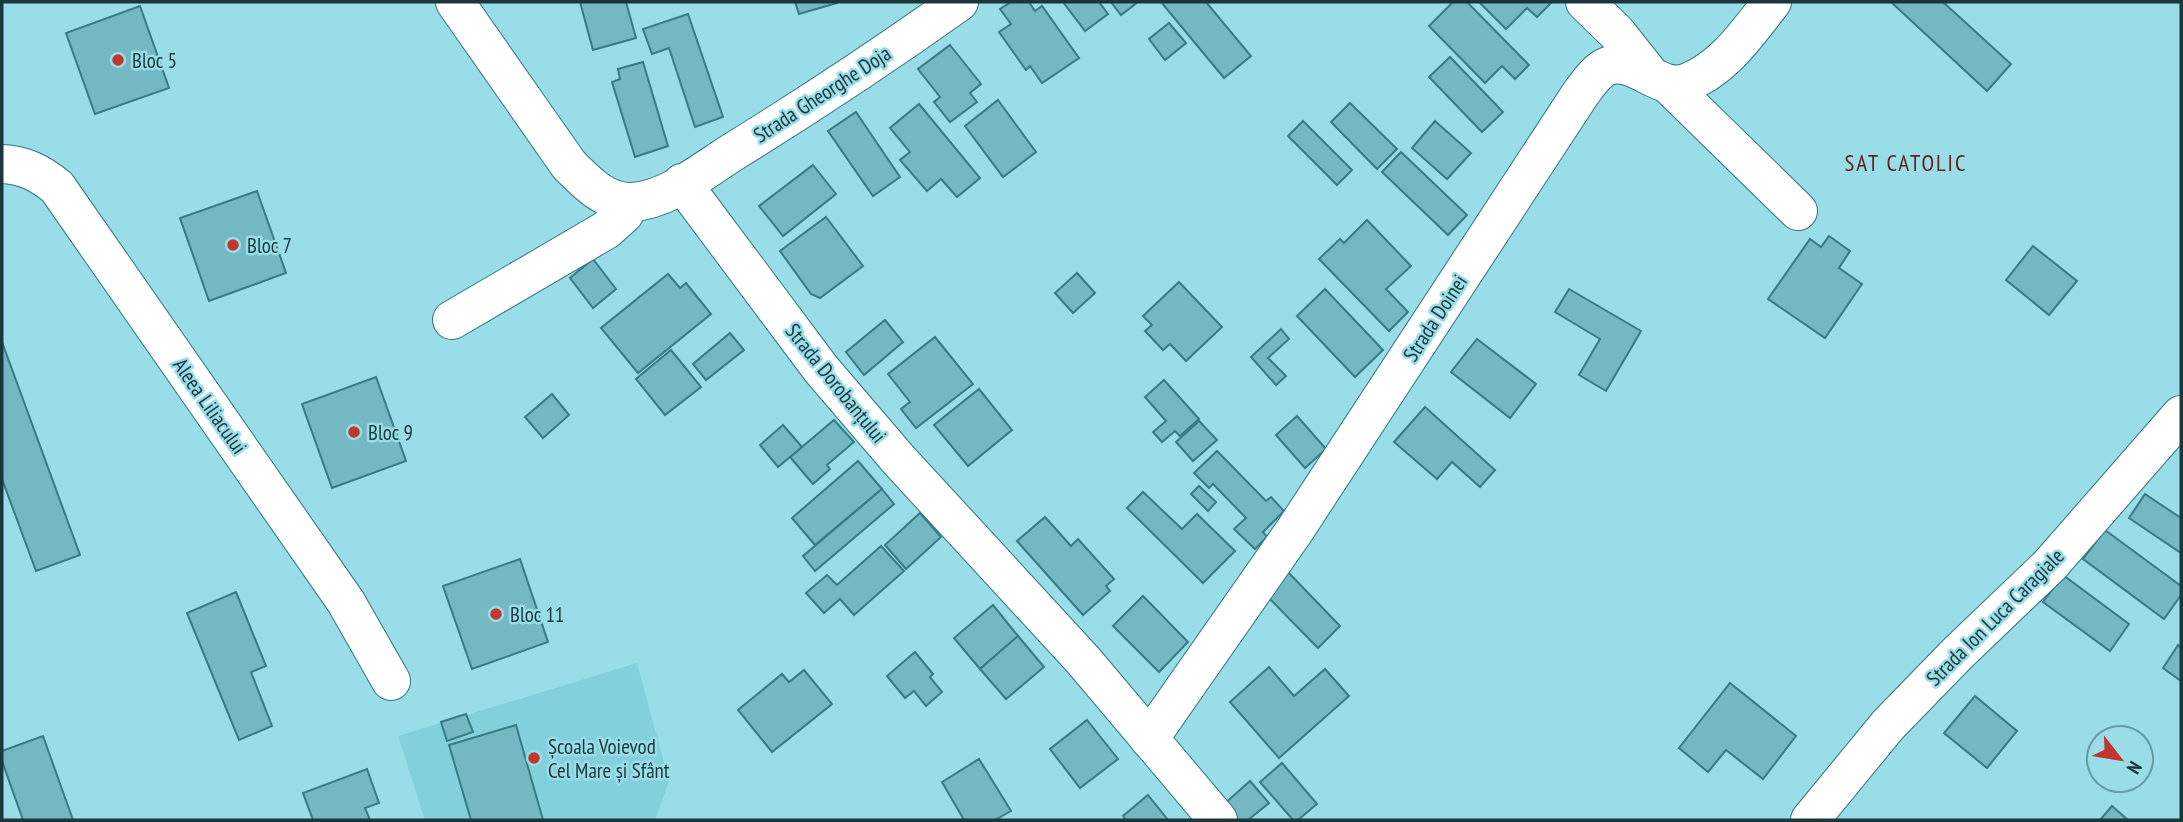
<svg xmlns="http://www.w3.org/2000/svg" width="2183" height="822" viewBox="0 0 2183 822" font-family="'PT Sans Narrow',sans-serif">
  <style>
    .built { fill: #81d0db }
    .building { fill: #73b8c2; stroke: #367c85; stroke-width: 2 }
    .lines { fill: none; stroke-linecap: round; stroke-linejoin: round }
    .minor-casing { stroke: #2f757f; stroke-width: 40 }
    .minor { stroke: #fff; stroke-width: 38 }
    .poi-dot { fill: #c3352f; stroke: #98dde8; stroke-width: 2.5 }
    .labels { text-anchor: middle; dominant-baseline: central; stroke-width: 5; stroke-linejoin: round; paint-order: stroke }
    .poi-label { font-size: 21px; fill: #1b373b; stroke: #98dde8; text-anchor: start }
    .street-label { font-size: 21px; fill: #1b373b; stroke: #98dde8 }
    .neighbourhood-label { font-size: 23px; letter-spacing: 2px; fill: #631f1a; stroke: #98dde8 }
  </style>
  <rect width="100%" height="100%" fill="#98dde8"/>
  <path class="built" d="M637,663L669,781L655,820H425L398,736Z"/>
  <g class="building">
    <path d="M580,2H626L636,38L593,50Z"/>
    <path d="M795,2H837V3L799,14Z"/>
    <path d="M1011,2H1029L1035,11L1042,6L1079,58L1042,83L1030,66L1026,70L999,32L1011,24L1000,9Z"/>
    <path d="M1063,2H1099L1108,14L1085,31Z"/>
    <path d="M1111,2H1138L1121,15Z"/>
    <path d="M1161,2H1206L1251,56L1224,78Z"/>
    <path d="M1453,2H1467L1529,65L1515,79L1502,66L1485,83L1429,26Z"/>
    <path d="M1479,2H1552L1537,17L1527,8L1506,29Z"/>
    <path d="M1891,2H1943L2011,64L1987,91Z"/>
    <path d="M140,6L169,88L95,114L66,33Z"/>
    <path d="M688,14L723,117L695,127L669,48L652,54L643,29Z"/>
    <path d="M1169,23L1186,43L1165,60L1149,39Z"/>
    <path d="M950,45L981,84L970,93L977,102L950,122L934,102L940,97L918,69Z"/>
    <path d="M1450,57L1503,112L1482,132L1429,77Z"/>
    <path d="M643,62L668,146L635,157L612,82L620,79L618,69Z"/>
    <path d="M998,100L1036,152L1003,177L965,126Z"/>
    <path d="M1350,103L1397,149L1377,169L1331,122Z"/>
    <path d="M919,104L980,178L957,197L941,179L927,191L900,160L910,152L890,128Z"/>
    <path d="M856,112L900,177L873,196L828,131Z"/>
    <path d="M1303,121L1352,170L1337,185L1288,136Z"/>
    <path d="M1435,121L1471,153L1447,179L1412,148Z"/>
    <path d="M1401,152L1467,215L1448,235L1382,172Z"/>
    <path d="M813,165L836,194L783,236L759,206Z"/>
    <path d="M257,191L286,273L209,301L180,218Z"/>
    <path d="M826,217L863,266L820,298L811,294L780,251Z"/>
    <path d="M1367,220L1411,266L1386,289L1408,312L1389,331L1319,259L1340,239L1344,243Z"/>
    <path d="M1829,236L1850,251L1839,268L1862,284L1825,338L1768,299L1810,239L1821,247Z"/>
    <path d="M2033,246L2077,281L2049,315L2006,280Z"/>
    <path d="M593,259L616,289L593,308L570,278Z"/>
    <path d="M1077,273L1095,293L1073,313L1055,293Z"/>
    <path d="M668,274L680,288L686,283L711,314L638,373L601,328Z"/>
    <path d="M1179,282L1222,327L1186,361L1170,344L1163,350L1145,331L1152,325L1143,316Z"/>
    <path d="M1325,289L1383,350L1355,377L1297,316Z"/>
    <path d="M1569,289L1641,331L1606,391L1579,375L1600,339L1555,312Z"/>
    <path d="M885,320L903,342L864,375L846,352Z"/>
    <path d="M1281,329L1289,339L1268,358L1286,376L1276,385L1251,357Z"/>
    <path d="M730,333L744,350L706,380L693,364Z"/>
    <path d="M935,337L973,384L916,428L901,409L910,402L888,374Z"/>
    <path d="M1477,339L1536,384L1510,418L1451,372Z"/>
    <path d="M2,342L80,555L36,571L2,479Z"/>
    <path d="M671,350L701,387L665,415L636,379Z"/>
    <path d="M376,377L406,461L332,488L302,404Z"/>
    <path d="M1164,380L1199,419L1180,436L1175,431L1162,442L1153,432L1166,421L1145,397Z"/>
    <path d="M979,389L1012,430L968,466L934,425Z"/>
    <path d="M552,394L569,415L543,438L525,417Z"/>
    <path d="M1425,407L1495,470L1480,487L1452,462L1437,479L1394,442Z"/>
    <path d="M1297,416L1326,449L1305,468L1276,435Z"/>
    <path d="M834,420L854,442L827,465L830,469L813,484L790,457Z"/>
    <path d="M1199,421L1217,440L1193,461L1176,442Z"/>
    <path d="M783,425L802,447L778,467L760,445Z"/>
    <path d="M1217,451L1266,501L1271,497L1284,511L1263,532L1267,537L1255,549L1234,529L1246,518L1213,484L1209,488L1194,473Z"/>
    <path d="M858,461L882,489L815,545L792,518Z"/>
    <path d="M1199,486L1216,502L1208,511L1191,494Z"/>
    <path d="M882,489L894,504L815,571L803,556Z"/>
    <path d="M1143,492L1182,529L1197,514L1235,551L1203,583L1127,508Z"/>
    <path d="M2145,494L2181,518V553L2129,518Z"/>
    <path d="M920,513L941,537L906,569L885,545Z"/>
    <path d="M1045,517L1071,546L1078,539L1114,579L1106,586L1110,591L1083,615L1017,541Z"/>
    <path d="M2105,530L2181,586V595L2164,619L2083,559Z"/>
    <path d="M881,546L904,571L854,615L840,599L824,613L806,593L827,575L837,585Z"/>
    <path d="M520,559L548,642L472,669L443,586Z"/>
    <path d="M1287,571L1340,626L1318,648L1264,593Z"/>
    <path d="M2063,575L2129,624L2110,651L2043,602Z"/>
    <path d="M236,592L266,666L251,672L272,726L239,740L187,613Z"/>
    <path d="M1143,596L1188,642L1159,672L1113,626Z"/>
    <path d="M993,605L1018,636L980,669L954,638Z"/>
    <path d="M1018,636L1044,667L1006,699L980,669Z"/>
    <path d="M2178,645L2181,648V681L2163,668Z"/>
    <path d="M915,652L933,674L930,677L942,692L926,706L914,691L905,698L887,676Z"/>
    <path d="M1269,667L1294,696L1325,669L1349,696L1279,758L1230,702Z"/>
    <path d="M804,670L832,704L772,752L738,710L782,674L789,682Z"/>
    <path d="M1730,683L1796,736L1763,779L1726,750L1708,772L1679,748Z"/>
    <path d="M1975,696L2017,731L1987,768L1944,733Z"/>
    <path d="M466,714L473,732L447,741L441,722Z"/>
    <path d="M1087,720L1118,759L1080,788L1050,749Z"/>
    <path d="M516,725L543,820H471L449,745Z"/>
    <path d="M43,736L73,820H23L2,761V751Z"/>
    <path d="M979,759L1011,811L995,820H964L942,782Z"/>
    <path d="M1282,763L1317,804L1298,820H1293L1260,782Z"/>
    <path d="M367,769L379,803L365,808L370,820H313L303,793Z"/>
    <path d="M1250,781L1269,803L1248,820H1236L1223,805Z"/>
    <path d="M1148,795L1168,820H1126L1123,816Z"/>
    <path d="M2112,806L2128,820H2100Z"/>
  </g>
  <g class="lines">
    <g class="minor-casing">
      <g id="minor">
        <path d="M455,2L569,165C586,182 605,203 632,202C669,200 705,169 736,150C812,103 886,54 959,2"/>
        <path d="M1585,2L1616,32L1651,76"/>
        <path d="M1668,84L1798,211"/>
        <path d="M2,164C24,165 40,173 57,187L346,602L391,681"/>
        <path d="M682,183L821,369L898,459L1083,660L1218,820"/>
        <path d="M452,320L606,230L624,214L630,202"/>
        <path d="M1149,739L1295,530L1581,93C1588,84 1597,70 1608,66C1635,57 1659,92 1686,83C1724,69 1748,32 1772,2"/>
        <path d="M1810,820L1888,725L1957,654L2050,565L2181,415"/>
      </g>
    </g>
    <use href="#minor" class="minor"/>
  </g>
  <g class="poi-dot">
    <circle cx="118" cy="60" r="7"/>
    <circle cx="233" cy="245" r="7"/>
    <circle cx="354" cy="432" r="7"/>
    <circle cx="496" cy="614" r="7"/>
    <circle cx="534" cy="758" r="7"/>
  </g>
  <g class="labels">
    <g class="poi-label">
      <text x="132" y="60">Bloc 5</text>
      <text x="247" y="245">Bloc 7</text>
      <text x="368" y="432">Bloc 9</text>
      <text x="510" y="614">Bloc 11</text>
      <text x="548" y="746">Școala Voievod<tspan x="548" dy="24">Cel Mare și Sfânt</tspan></text>
    </g>
    <g class="street-label">
      <text transform="translate(822 94) rotate(-33)">Strada Gheorghe Doja</text>
      <text transform="translate(1435 318) rotate(-57)">Strada Doinei</text>
      <text transform="translate(836 383) rotate(51)">Strada Dorobanțului</text>
      <text transform="translate(210 406) rotate(55)">Aleea Liliacului</text>
      <text transform="translate(1995 617) rotate(-45)">Strada Ion Luca Caragiale</text>
    </g>
    <g class="neighbourhood-label">
      <text x="1906" y="162">SAT CATOLIC</text>
    </g>
  </g>
  <rect width="2183" height="822" fill="none" stroke="#1b373b" stroke-width="7"/>
  <g transform="translate(2120 759) rotate(121)"><circle r="33" fill="#98dde8" stroke="#669ba3" stroke-width="2"/>
  <path d="M0-5L12 26L0 18L-12 26Z" fill="#c3352f"/>
  <text y="-10" font-size="19" font-weight="bold" text-anchor="middle" fill="#1b373b">N</text>
  </g>
</svg>
